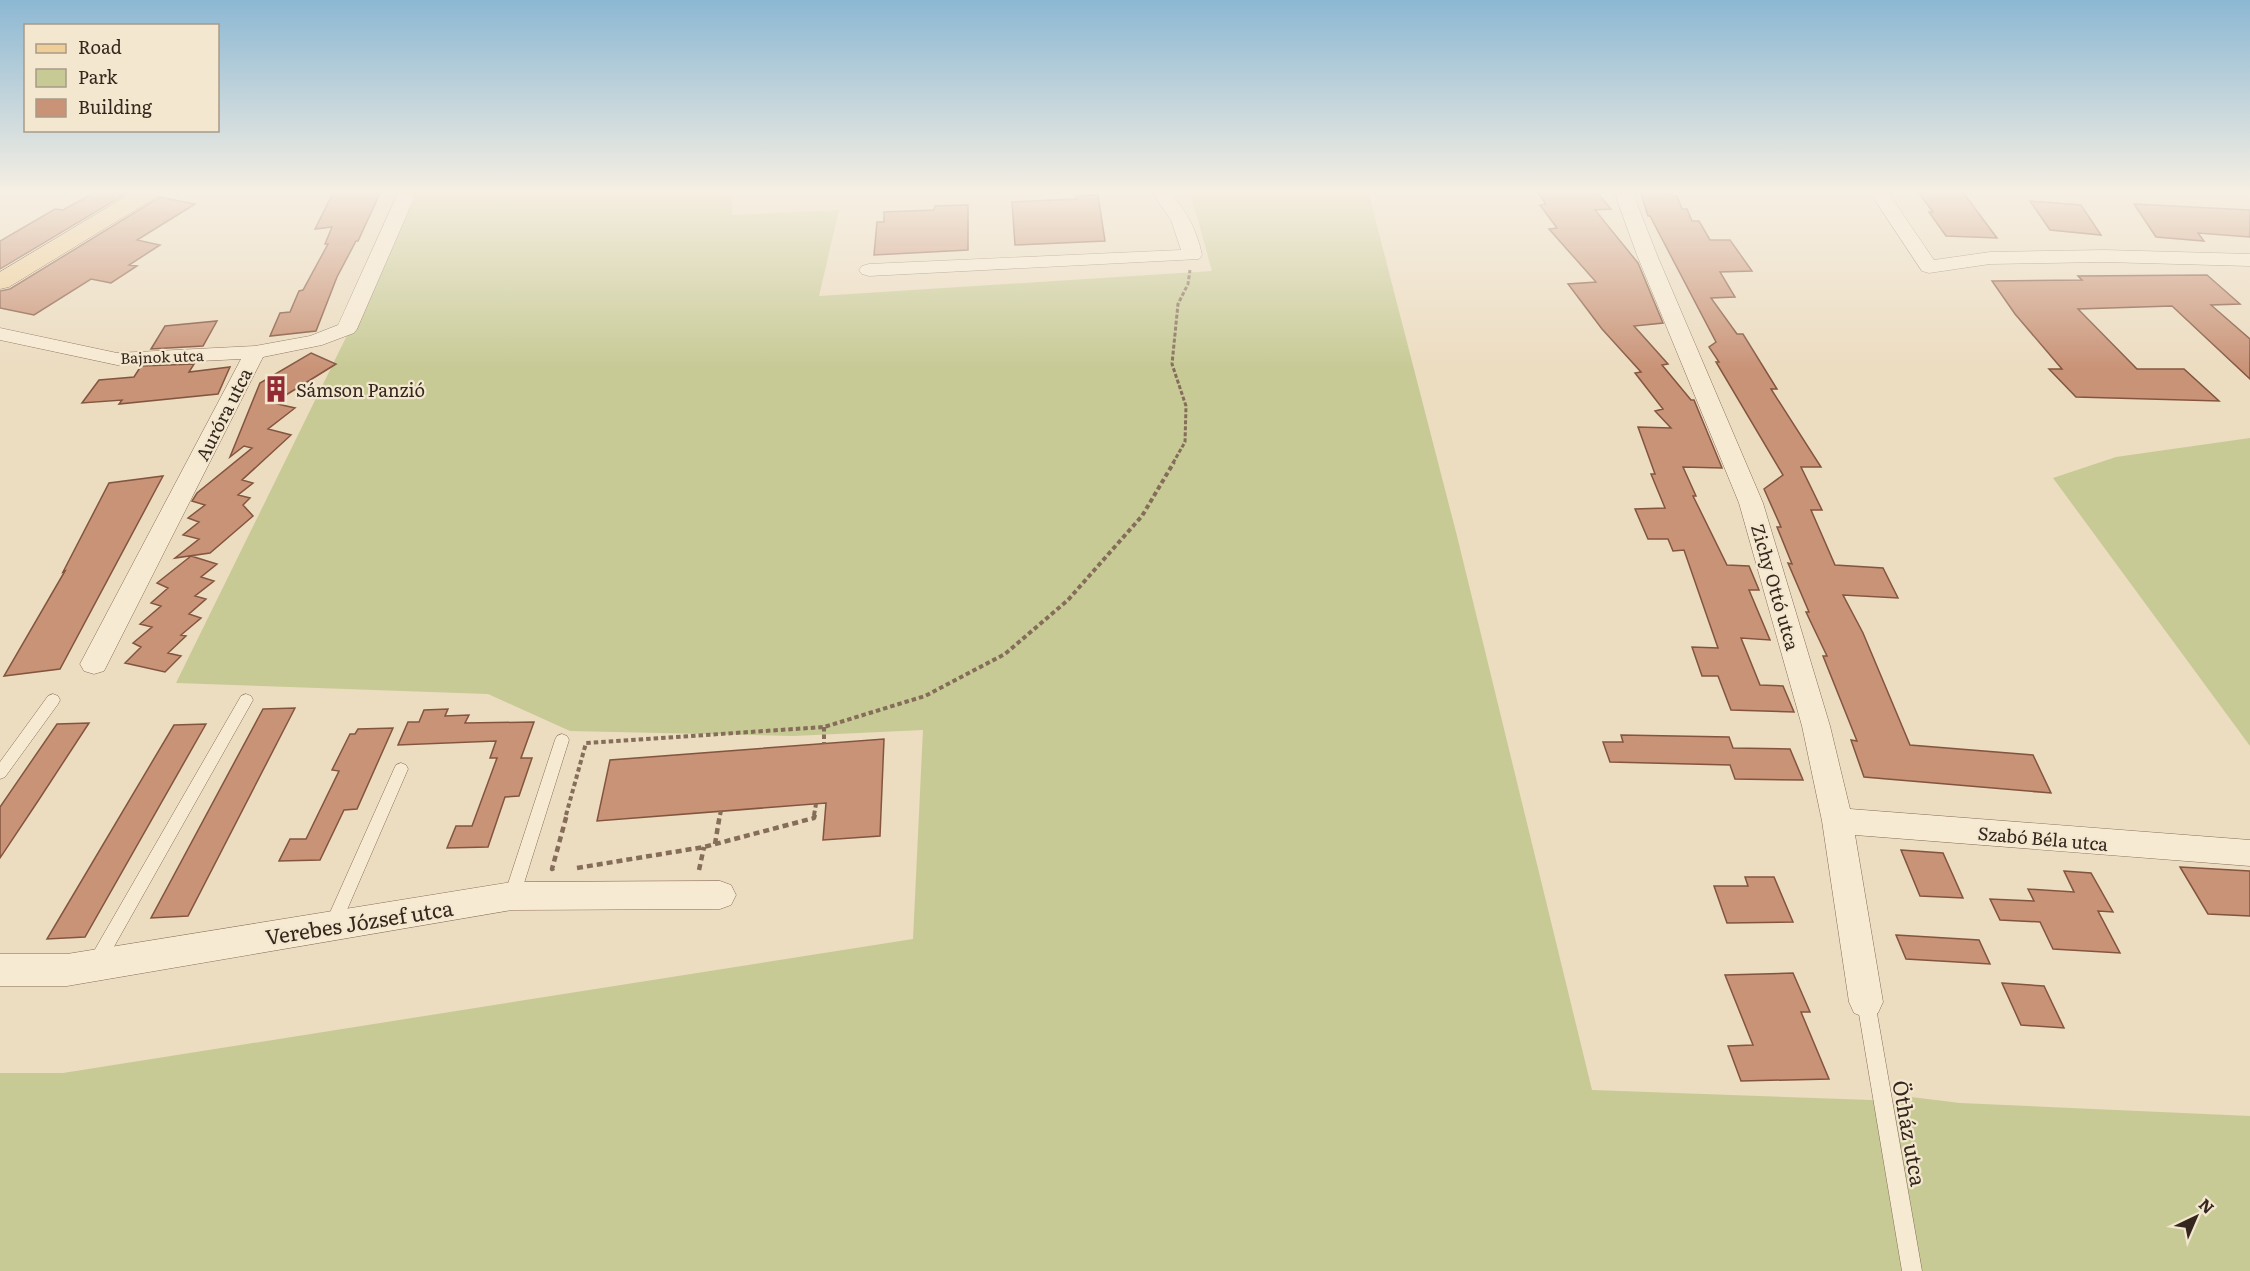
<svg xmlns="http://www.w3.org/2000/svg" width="2250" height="1271" viewBox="0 0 2250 1271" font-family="Literata,serif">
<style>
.green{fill:#c7ca95}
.building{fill:#c99377;stroke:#83553f;stroke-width:1.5}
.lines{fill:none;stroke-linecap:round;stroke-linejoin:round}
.service-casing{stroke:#856d59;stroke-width:1}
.minor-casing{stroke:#856d59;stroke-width:1}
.primary-casing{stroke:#523c2d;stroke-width:1}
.path-far2{stroke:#856d59;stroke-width:3;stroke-dasharray:4 2;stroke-linecap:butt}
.path-far1{stroke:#856d59;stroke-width:4;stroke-dasharray:4.5 3;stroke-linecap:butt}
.path{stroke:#856d59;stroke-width:4.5;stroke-dasharray:6 4;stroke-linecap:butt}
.service{fill:#f7ead3;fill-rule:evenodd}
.minor{fill:#f7ead3;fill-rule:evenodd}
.primary{fill:#efce98;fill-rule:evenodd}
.labels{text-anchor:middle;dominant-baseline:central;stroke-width:4.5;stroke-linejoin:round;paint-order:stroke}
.far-street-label{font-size:15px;fill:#35271d;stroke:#f4e7cf}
.poi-label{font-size:18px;fill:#35271d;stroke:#f4e7cf;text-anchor:start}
.street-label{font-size:18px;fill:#35271d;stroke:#f4e7cf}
.near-street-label{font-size:21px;fill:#35271d;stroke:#f4e7cf}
</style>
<rect width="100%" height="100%" fill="#ecdcc0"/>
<path class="green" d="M418,191H731L732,215L839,210L819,296L1212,271L1190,191H1368L1457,536L1592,1090L1899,1101L1911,1097L1960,1103L2250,1116V1271H0V1073H63L913,939L923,730L793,736L570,731L488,694L176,683Z
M2250,438V746L2053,478L2116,457Z"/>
<path class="building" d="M97,191L129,192L0,269V241L55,209L63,210Z
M334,191H381L358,241H356L337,277L316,331L270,336L280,313L290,312L299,291L303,290L328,244H325L332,227L315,229Z
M1536,191H1596L1611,209L1595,210L1638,263L1663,323L1634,326L1668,364L1662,365L1691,400H1694L1722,468L1683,467L1696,496H1693L1727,565L1749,566L1759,590H1749L1770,640L1741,638L1760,685L1783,686L1794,712L1731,710L1718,676H1702L1692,647L1718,648L1684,550L1673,551L1668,539H1648L1635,509L1665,508L1651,474H1655L1638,427L1671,428L1655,411L1663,409L1635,373L1641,372L1602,329L1568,284L1596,282L1549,229L1557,228L1540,205L1546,204Z
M1640,191H1667L1669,195L1677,196L1682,209H1687L1692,221H1699L1710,240H1730L1752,271L1720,272L1735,297L1711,298L1737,334H1743L1777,389H1771L1821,467H1801L1822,510H1811L1835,565L1883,568L1898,598L1843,595L1863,633L1910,745L2033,755L2051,793L1864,777L1851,740L1857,741L1823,656H1827L1806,612H1809L1788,563L1792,564L1777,527H1781L1764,489L1783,475L1716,362H1719L1709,347L1716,342L1650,216H1648Z
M1917,191H1962L1997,238L1946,236L1929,212H1933Z
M1098,195L1105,241L1015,245L1012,202L1076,199V196Z
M160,197L195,204L137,240L160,245L129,265L137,266L111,283L91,279L34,315L0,308V291L10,289Z
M2030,201L2081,205L2101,235L2050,230Z
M2134,204L2250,210V237L2198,233L2204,241L2156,237Z
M968,205V250L874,255L877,222H884V212L934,210L935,206Z
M2207,275L2240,304L2211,305L2250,339V379L2172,306L2078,309L2137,369H2184L2219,401L2076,397L2049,369H2062L2015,314L1992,281L2082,280L2078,276Z
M217,321L203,346L151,349L165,326Z
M311,353L336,364L273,403L295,408L268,429L291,435L242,480L253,483L238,495L250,498L243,505L253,516L210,553L175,558L199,539L183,535L199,522L188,518L205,505L192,501L197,493L252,448L244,446L230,457L260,383Z
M194,364L189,372L230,367L218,394L119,404L122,400L82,403L99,380L134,377L141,366Z
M163,476L60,669L4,676L65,571L63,572L109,483Z
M191,556L217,564L201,577L214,581L195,596L206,599L189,614L201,618L181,635L186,636L168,653L181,656L165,672L125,663L141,647L133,643L152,627L140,624L161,606L151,603L168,588L157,583Z
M295,708L188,916L151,918L263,709Z
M448,709L445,716L469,715L465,723L534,722L521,758H532L519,796L505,797L488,847L447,848L456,826H472L497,758H490L496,741L398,745L408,722H419L424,710Z
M89,723L38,801L0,858V807L57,724Z
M206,724L85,937L47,939L174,725Z
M393,728L357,809L344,810L320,860L279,861L290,839H306L339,771L332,770L350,734H355L358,729Z
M1621,735L1729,737L1733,748L1790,749L1803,780L1735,779L1730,765L1610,762L1603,742H1623Z
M884,739L880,836L823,840L826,803L597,821L610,760Z
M1901,850L1943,853L1963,898L1920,896Z
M2180,867L2250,871V916L2208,914Z
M2064,871L2091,873L2113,912L2098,911L2120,953L2053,949L2040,922L2000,920L1990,899L2034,901L2028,889L2074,892Z
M1745,877H1774L1793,922L1727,923L1714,886H1748Z
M1896,935L1979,940L1990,964L1906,959Z
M1793,973L1810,1012H1801L1829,1079L1741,1081L1728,1046L1753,1045L1725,975Z
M2002,983L2044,986L2064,1028L2021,1025Z"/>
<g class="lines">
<defs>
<path id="service" d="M53,694L58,696L60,700L58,704L5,777L0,779V762L48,696Z
M246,694L251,696L253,700L102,968L96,971L90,968L88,963L90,958L241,696Z
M562,734L567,736L569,740L520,896L518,901L512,903L506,901L504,896L555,740L557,736Z
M401,763L406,765L408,769L340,926L338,931L332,933L326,931L324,926L394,769L396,765Z
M1866,994L1872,996L1875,1002L1922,1271H1902L1857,1002L1860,996Z"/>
<path id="minor" d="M399,191H417L357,329L354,333L322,345L263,357L104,671L94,674L84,671L80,664L241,359L117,365L0,340V328L117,353L255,346L310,336L338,325Z
M1151,191H1169C1186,210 1197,230 1202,255L1199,259L869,276L862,274L859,270L862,266L869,264L1181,250L1171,220Z
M1614,191H1632L1657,255L1763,503L1830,726L1850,809L2250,840V866L1855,835L1883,1002L1878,1013L1866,1018L1854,1013L1849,1002L1822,821L1802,726L1739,503L1637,255Z
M1869,191H1887L1934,260L1990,252L2104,250L2250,254V266L2104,262L1990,264L1929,273L1922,271Z
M720,881L731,885L736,895L731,905L720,909L512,910L67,986H0V954H67L512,882Z"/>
<path id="primary" d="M135,191H161L158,196L9,287L0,289V272Z"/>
</defs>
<use href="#service" class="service-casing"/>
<use href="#minor" class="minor-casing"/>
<use href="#primary" class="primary-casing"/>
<path class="path-far2" d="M1173,463L1185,442L1186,406L1172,364L1178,304L1188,284L1190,270"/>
<path class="path-far1" d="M824,727V744
M566,815L586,743L824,727L925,696L1005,654L1068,600L1142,516L1174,462
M720,815L721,811
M814,815L816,804"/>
<path class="path" d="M715,844L720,814
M554,868L552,869L567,814
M577,868L704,847L814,818L815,814
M699,870L704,847"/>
<use href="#service" class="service"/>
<use href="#minor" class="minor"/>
<use href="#primary" class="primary"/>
</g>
<linearGradient id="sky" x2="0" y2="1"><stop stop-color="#8cb8d3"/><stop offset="0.52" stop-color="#f6efe3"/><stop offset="1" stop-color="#f6efe3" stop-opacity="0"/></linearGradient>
<rect width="2250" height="369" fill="url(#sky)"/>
<defs>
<symbol id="building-bare" viewBox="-9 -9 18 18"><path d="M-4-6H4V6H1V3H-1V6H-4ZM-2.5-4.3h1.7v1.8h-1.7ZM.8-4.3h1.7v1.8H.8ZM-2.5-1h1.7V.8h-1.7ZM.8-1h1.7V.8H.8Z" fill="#922b33" stroke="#f4e7cf" stroke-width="2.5" paint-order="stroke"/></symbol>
</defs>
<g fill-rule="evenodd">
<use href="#building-bare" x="257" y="370" width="38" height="38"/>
</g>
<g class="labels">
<g class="far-street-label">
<text transform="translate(162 356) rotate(-2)">Bajnok utca</text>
</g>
<g class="poi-label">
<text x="296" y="389">Sámson Panzió</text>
</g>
<g class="street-label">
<text transform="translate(223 414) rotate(-63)">Auróra utca</text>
<text transform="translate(1776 587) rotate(74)">Zichy Ottó utca</text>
<text transform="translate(2043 838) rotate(5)">Szabó Béla utca</text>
</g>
<g class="near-street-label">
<text transform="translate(359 921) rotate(-9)">Verebes József utca</text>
<text transform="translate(1911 1133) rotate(80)">Ötház utca</text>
</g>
</g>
<rect x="24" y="24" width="195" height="108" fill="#f4e7cf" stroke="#a89a88" stroke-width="1.5"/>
<rect x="36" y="44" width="30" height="9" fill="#efce98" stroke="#a89a88" stroke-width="1.5"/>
<text x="78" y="54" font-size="18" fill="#35271d">Road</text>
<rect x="36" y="69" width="30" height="18" fill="#c7ca95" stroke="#a89a88" stroke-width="1.5"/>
<text x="78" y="84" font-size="18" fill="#35271d">Park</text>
<rect x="36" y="99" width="30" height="18" fill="#c99377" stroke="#a89a88" stroke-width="1.5"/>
<text x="78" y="114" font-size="18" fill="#35271d">Building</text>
<g transform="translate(2196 1217) rotate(44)" stroke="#f4e7cf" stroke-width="4.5" paint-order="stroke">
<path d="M0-4.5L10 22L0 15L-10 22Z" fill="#35271d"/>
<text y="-9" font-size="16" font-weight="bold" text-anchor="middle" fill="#35271d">N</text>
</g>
</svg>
